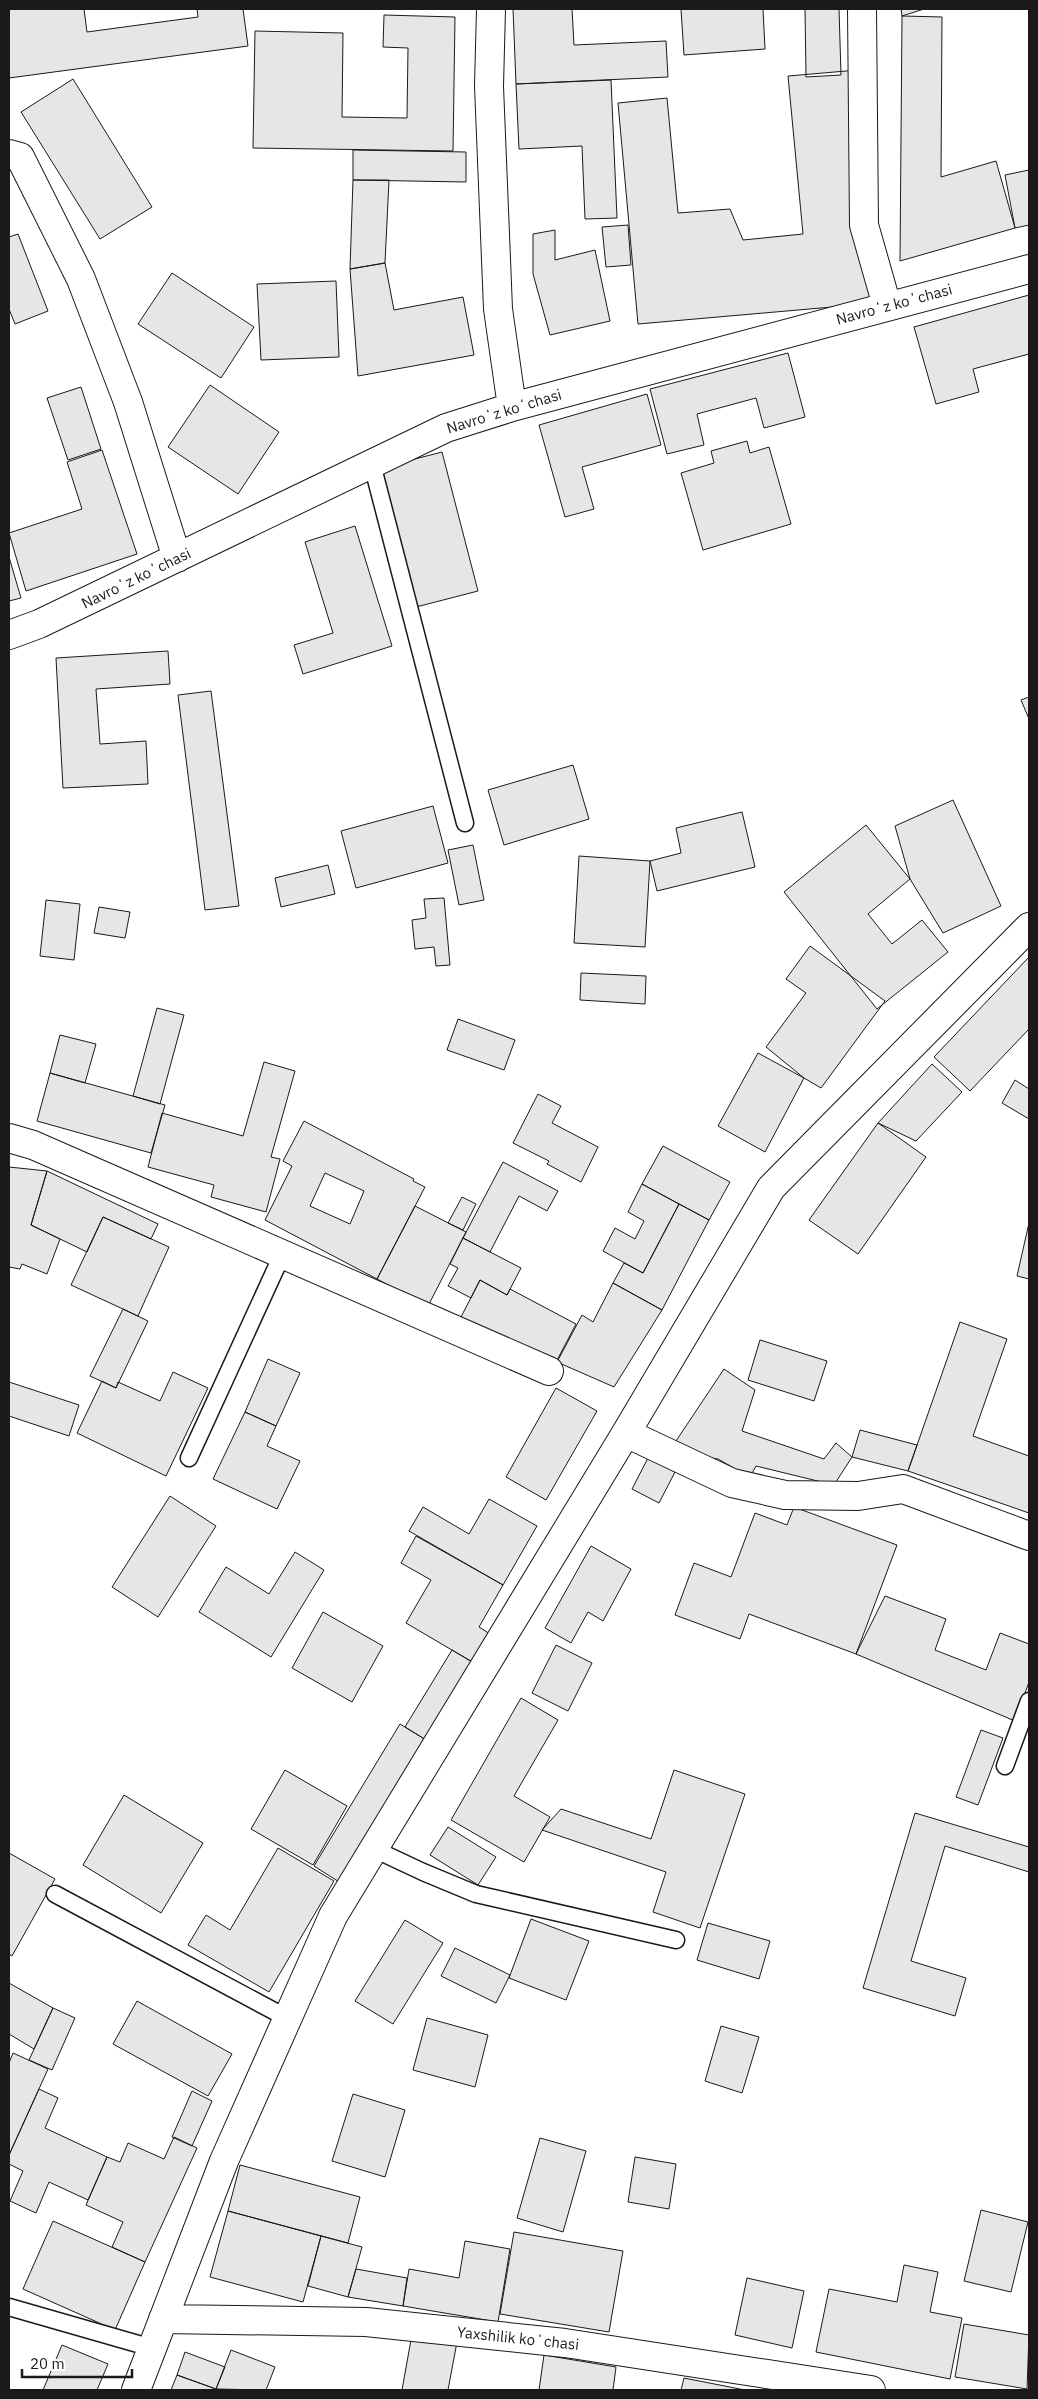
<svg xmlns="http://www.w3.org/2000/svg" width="1038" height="2399" viewBox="0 0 1038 2399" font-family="'IBM Plex Sans',sans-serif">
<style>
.building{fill:#e6e6e6;stroke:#1a1a1a;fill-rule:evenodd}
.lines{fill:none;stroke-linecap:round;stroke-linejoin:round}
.service-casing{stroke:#1a1a1a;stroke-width:19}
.minor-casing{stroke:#1a1a1a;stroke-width:30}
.service{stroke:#fff;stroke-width:16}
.minor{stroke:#fff;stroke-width:28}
.labels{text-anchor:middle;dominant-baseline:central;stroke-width:4;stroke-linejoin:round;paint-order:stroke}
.street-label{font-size:15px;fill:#1a1a1a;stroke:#fff}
</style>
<rect width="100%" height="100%" fill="#fff"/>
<path class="building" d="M9,9H84L87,32L198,17L197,9H243L248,46L9,78Z
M513,9H572L574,45L666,41L668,77L516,84Z
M681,9H763L765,49L684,55Z
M805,9H839L841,75L806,77Z
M901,9H924L902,16Z
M384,15L455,17L453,151L253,148L255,31L343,33L342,117L407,118L408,48L383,47Z
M902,16L942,17L941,177L996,161L1015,228L900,261Z
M858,70L878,303L638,324L618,103L667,98L678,213L730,209L743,240L803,234L788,76Z
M73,79L152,207L100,239L21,112Z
M611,80L617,218L585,219L582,146L519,149L516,84Z
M353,150L466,152V182L353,180Z
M1029,170V225L1015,228L1005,175Z
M353,180H389L385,263L350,269Z
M628,225L631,265L606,267L602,227Z
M555,230V260L595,250L610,321L550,335L533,274V234Z
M18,234L48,311L15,324L9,309V237Z
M385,263L394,310L463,297L474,355L358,376L350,269Z
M172,273L254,327L221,378L138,324Z
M336,281L339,357L261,360L257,284Z
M1029,295V354L973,369L979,392L936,404L914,327Z
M788,353L805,417L764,428L756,398L697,414L704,445L667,454L650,389Z
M210,385L279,432L238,494L168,447Z
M81,387L101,449L68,460L47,398Z
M647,394L661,445L582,467L594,509L565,517L539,425Z
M747,441L750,453L769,447L791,524L703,550L681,473L714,463L711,451Z
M102,450L137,554L26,591L9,533L82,509L67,462Z
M442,452L478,591L416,607L380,468Z
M355,526L392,646L303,674L294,645L333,633L305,542Z
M9,557L21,598L9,601Z
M168,651L170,684L96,689L100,744L146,741L148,784L63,788L56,658Z
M211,691L239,906L205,910L178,695Z
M1029,697V719L1021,700Z
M573,765L589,819L504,845L488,790Z
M953,800L1001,906L943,933L910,879L895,826Z
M433,806L448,863L356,888L341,831Z
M742,812L755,867L657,891L650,861L681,853L676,828Z
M866,825L910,879L868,914L892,944L922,920L948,952L877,1009L784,892Z
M473,845L484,900L459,905L448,850Z
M579,856L650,861L645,947L574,943Z
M328,865L335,894L281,907L275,878Z
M444,898L450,965L436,966L434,947L415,949L412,920L426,918L424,899Z
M46,900L80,904L74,960L40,956Z
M99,907L130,912L125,938L94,933Z
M810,946L885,1001L821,1088L804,1078L766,1047L806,993L786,979Z
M1029,957V1029L970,1091L934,1057Z
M581,973L646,976L645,1004L580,1000Z
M157,1008L184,1015L160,1104L133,1096Z
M458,1019L515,1040L504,1070L447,1050Z
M60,1035L96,1044L85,1083L50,1073Z
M758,1053L804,1078L765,1152L718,1126Z
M264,1062L295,1071L271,1157L280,1159L266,1212L211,1197L214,1185L148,1167L162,1113L243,1136Z
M932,1064L962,1092L916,1141L878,1123Z
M50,1073L165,1105L151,1153L37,1121Z
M1015,1080L1029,1089V1119L1002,1103Z
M538,1094L561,1106L552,1123L598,1147L581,1182L547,1164L549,1161L513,1143Z
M304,1121L414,1179L413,1181L425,1187L377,1279L265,1220L292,1166L283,1161ZM325,1173L364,1191L350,1224L310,1206Z
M878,1123L926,1157L858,1254L809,1220Z
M663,1146L730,1182L709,1220L642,1184Z
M503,1162L558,1191L547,1211L519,1196L490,1252L463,1238Z
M9,1167L47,1171L31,1225L60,1239L47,1274L22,1264L20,1269L9,1267Z
M47,1171L158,1224L151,1239L103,1217L87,1252L31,1225Z
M642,1184L679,1204L643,1273L603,1251L615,1228L635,1239L644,1221L628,1212Z
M462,1197L476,1204L463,1230L448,1223Z
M679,1204L709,1220L662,1310L613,1283L624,1263L643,1273Z
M415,1206L466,1232L428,1306L377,1279Z
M103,1217L169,1247L138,1316L71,1285Z
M1029,1223V1279L1017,1276Z
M463,1238L521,1268L507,1295L480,1280L471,1298L448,1286L458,1268L450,1264Z
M480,1280L507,1295L510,1289L576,1324L554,1366L461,1317Z
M613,1283L662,1310L614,1387L557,1362L582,1315L593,1322Z
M123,1309L148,1321L116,1388L90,1376Z
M960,1322L1007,1339L973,1436L1029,1456V1513L908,1471Z
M760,1340L827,1361L814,1401L748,1380Z
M268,1359L300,1373L276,1426L245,1412Z
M724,1369L755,1390L742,1431L824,1459L836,1443L852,1457L834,1485L756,1466L750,1477L718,1459L698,1456L676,1441Z
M173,1372L208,1388L166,1476L77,1433L102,1381L116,1388L118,1382L160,1401Z
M9,1382L79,1405L69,1436L9,1416Z
M556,1388L597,1411L546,1500L506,1477Z
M245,1412L276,1426L267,1446L300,1461L277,1509L213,1479Z
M860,1430L917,1445L908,1471L852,1457Z
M648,1458L675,1472L659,1503L632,1489Z
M170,1496L216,1526L158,1617L112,1587Z
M489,1499L537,1526L503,1585L409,1531L423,1507L469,1534Z
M794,1507L897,1545L856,1654L749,1614L740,1639L675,1615L694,1563L731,1577L755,1513L787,1525Z
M416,1536L503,1585L479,1627L490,1634L474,1663L406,1623L431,1580L401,1563Z
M591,1546L631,1569L603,1621L588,1612L571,1643L545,1628Z
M295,1552L324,1570L271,1657L199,1612L226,1567L269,1594Z
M885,1596L946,1619L935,1650L986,1670L1000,1633L1029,1644V1682L1015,1721L856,1654Z
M323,1612L383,1646L352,1702L292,1668Z
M556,1645L592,1663L568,1711L532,1693Z
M452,1650L474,1663L431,1743L405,1727Z
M521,1698L558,1720L514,1796L550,1817L524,1862L451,1820Z
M400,1724L431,1743L344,1885L314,1866Z
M981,1730L1003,1738L978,1805L956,1797Z
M285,1770L347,1806L313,1865L251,1829Z
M674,1770L745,1794L700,1928L653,1912L666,1872L542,1830L561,1809L651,1839Z
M124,1795L203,1843L161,1913L83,1865Z
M915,1813L1029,1847V1872L945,1846L911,1961L966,1978L955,2016L863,1988Z
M448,1827L496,1857L478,1885L430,1855Z
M278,1848L334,1881L269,1992L188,1945L206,1915L230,1930Z
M9,1853L55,1879L12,1956L9,1954Z
M531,1919L589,1941L566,2000L509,1978Z
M405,1920L443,1943L393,2024L355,2001Z
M708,1923L770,1941L759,1979L697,1960Z
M455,1948L510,1975L496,2003L441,1976Z
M9,1983L53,2008L34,2049L9,2034Z
M137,2001L232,2054L208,2096L113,2044Z
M53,2008L75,2018L52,2070L29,2060Z
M427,2018L488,2035L475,2087L413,2070Z
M721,2026L759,2037L742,2093L705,2081Z
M13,2053L48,2069L9,2155V2063Z
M39,2089L58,2098L45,2128L107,2157L88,2200L49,2182L36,2213L10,2201L23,2171L9,2164V2155Z
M192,2091L212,2101L192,2146L172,2137Z
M353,2094L405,2110L385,2177L332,2161Z
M174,2137L197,2148L145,2262L112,2247L123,2222L86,2205L107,2157L120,2162L128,2143L164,2159Z
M540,2138L586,2151L563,2232L517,2218Z
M635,2157L676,2164L669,2209L628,2202Z
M240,2165L360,2197L348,2243L228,2211Z
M981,2210L1028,2222L1011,2292L964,2281Z
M228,2211L321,2236L303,2302L210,2277Z
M53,2221L145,2262L115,2330L23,2289Z
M514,2232L623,2251L609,2332L500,2314Z
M321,2236L362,2247L348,2297L308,2286Z
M465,2241L510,2249L498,2322L403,2306L409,2269L459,2278Z
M904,2265L938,2272L930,2312L962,2318L950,2379L816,2352L829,2289L897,2302Z
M356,2269L407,2278L403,2306L348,2297Z
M747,2278L804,2291L792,2348L735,2335Z
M964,2324L1029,2335L1027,2389L955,2377Z
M412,2334L457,2342L448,2390H402Z
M62,2345L108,2364L97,2390H43Z
M231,2350L275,2367L266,2390L216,2389Z
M185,2352L225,2367L216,2389L177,2375Z
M544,2355L616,2367L613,2390H539Z
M177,2375L216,2389L219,2390H171Z
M684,2378L745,2390H681Z"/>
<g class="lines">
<defs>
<path id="service" d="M372,464L465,823
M189,1458L282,1255
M1005,1766L1029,1701
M374,1849L423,1872L476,1894L676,1940
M55,1894L287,2018
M9,2307L152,2348"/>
<path id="minor" d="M491,9L489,86L498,309L512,407
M862,9L864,225L887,306
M9,154L20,157L81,279L128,402L177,558
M9,635L39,624L446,428L512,407L1029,269
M9,1138L33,1145L549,1371
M626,1433L732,1483L785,1495L858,1496L903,1489L1029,1536
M163,2319L366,2322L565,2343L871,2390
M136,2390L224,2161L333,1916L626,1433L771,1188L1029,927"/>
</defs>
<use href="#service" class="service-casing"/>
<use href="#minor" class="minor-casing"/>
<use href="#service" class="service"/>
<use href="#minor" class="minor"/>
</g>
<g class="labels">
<g class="street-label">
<text transform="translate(894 304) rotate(-15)">Navroʻz koʻchasi</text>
<text transform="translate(504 411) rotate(-17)">Navroʻz koʻchasi</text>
<text transform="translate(136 578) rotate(-26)">Navroʻz koʻchasi</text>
<text transform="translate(518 2338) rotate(6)">Yaxshilik koʻchasi</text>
</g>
</g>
<rect width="1038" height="2399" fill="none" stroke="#1a1a1a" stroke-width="20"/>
<path d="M22 2369v8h110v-8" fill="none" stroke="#1a1a1a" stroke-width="2.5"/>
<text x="30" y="2369" font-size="15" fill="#1a1a1a" stroke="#ffffff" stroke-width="4" paint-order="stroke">20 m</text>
</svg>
